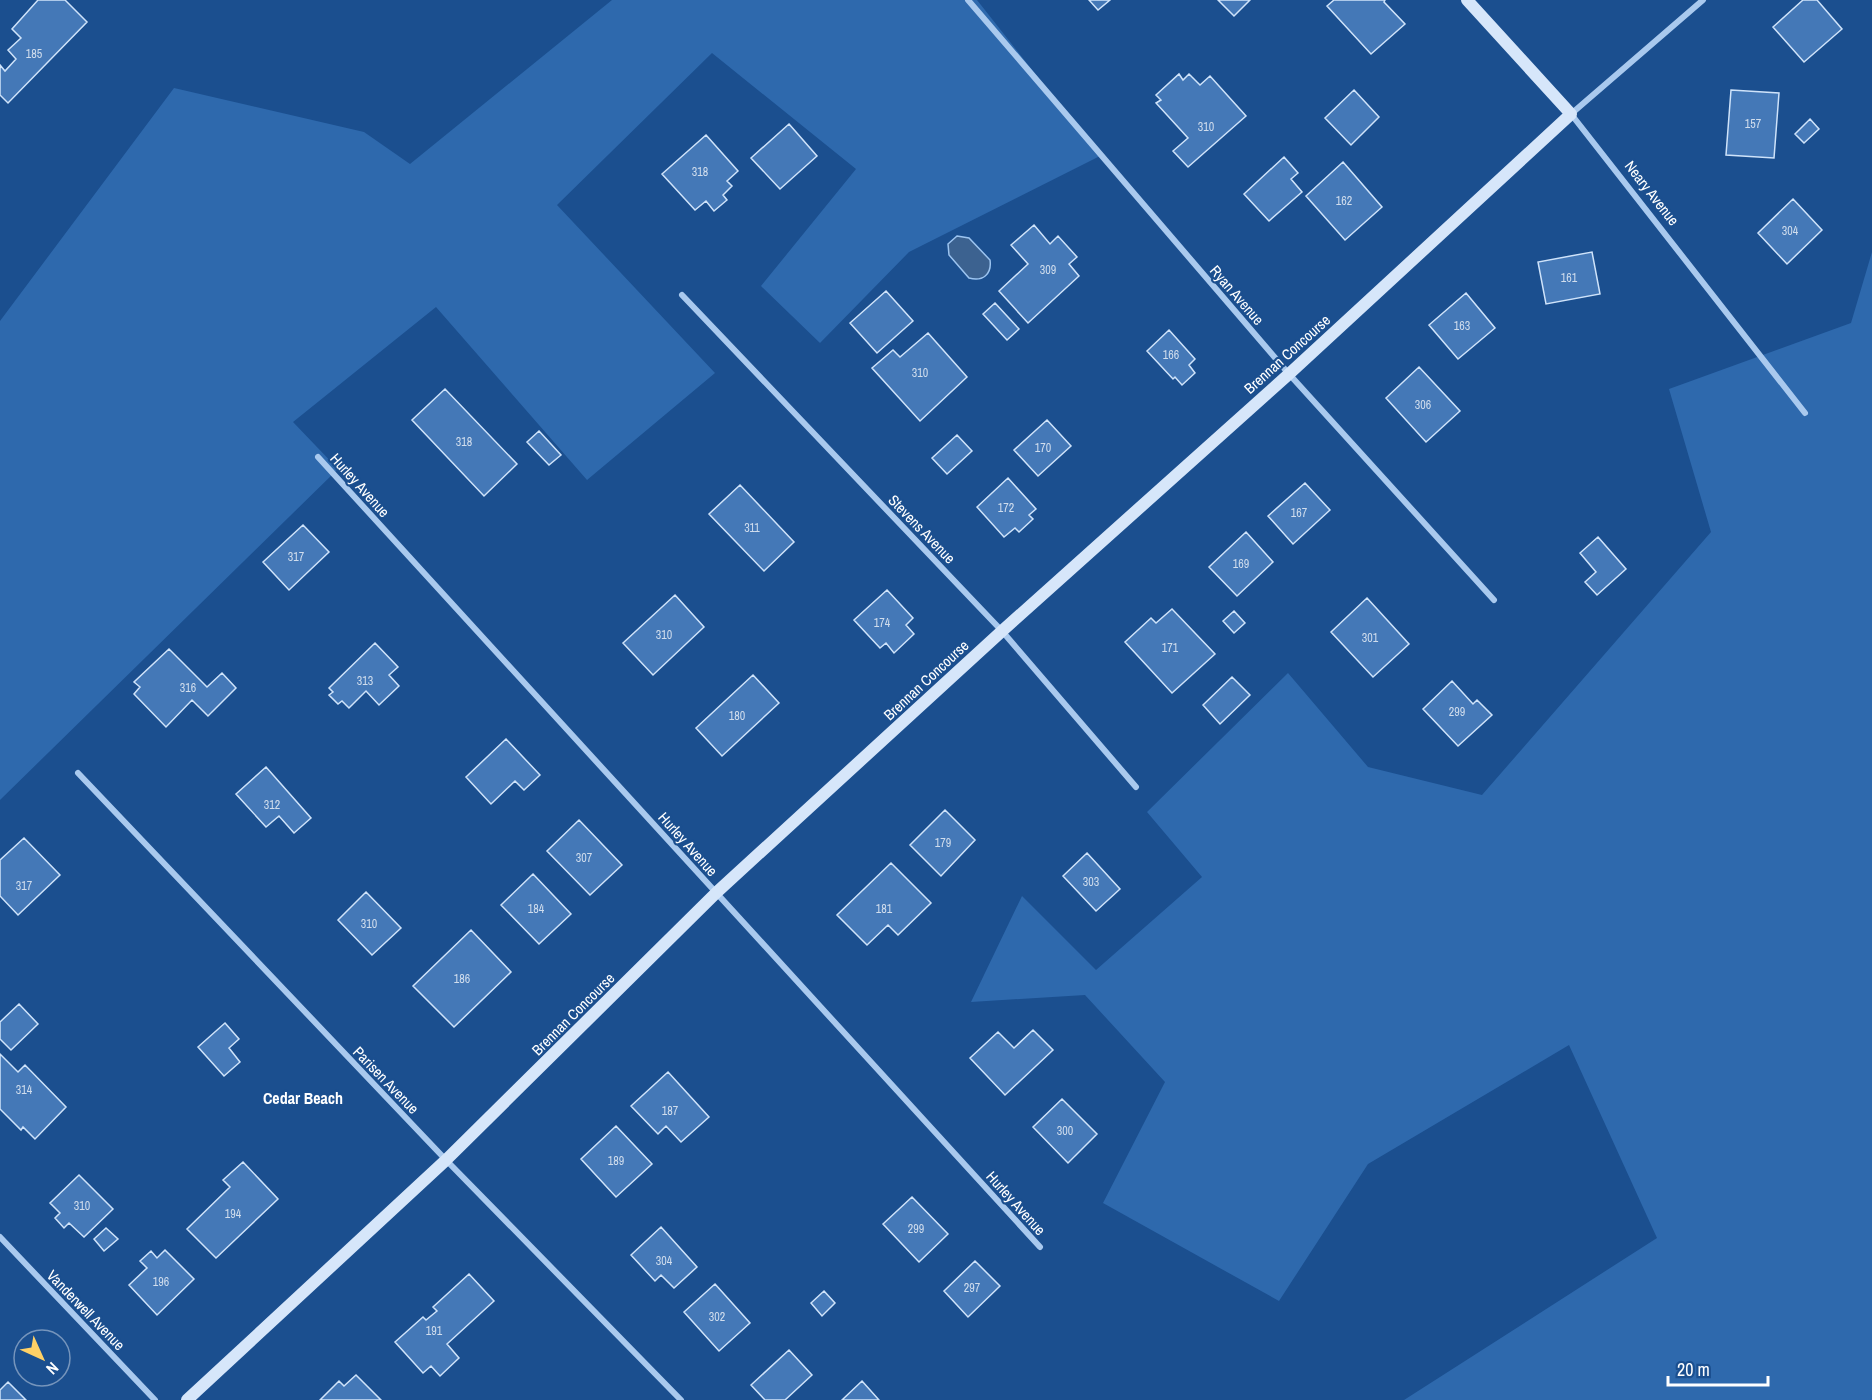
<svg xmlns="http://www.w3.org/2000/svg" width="1872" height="1400" viewBox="0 0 1872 1400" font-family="'Archivo Narrow',sans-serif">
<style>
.green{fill:#2e69ad}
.water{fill:#3c6290;stroke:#9cc4f0;stroke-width:1.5}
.building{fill:#4478b7;stroke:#cfe3fa;stroke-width:1.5}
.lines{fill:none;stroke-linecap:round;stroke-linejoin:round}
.minor{stroke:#a9c9ee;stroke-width:6}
.secondary{stroke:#d6e6fa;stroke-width:12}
.labels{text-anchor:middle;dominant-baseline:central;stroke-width:4.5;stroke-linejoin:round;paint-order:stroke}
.number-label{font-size:12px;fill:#d0dded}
.street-label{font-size:15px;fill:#fff;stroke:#1b4f8f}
.neighbourhood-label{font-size:16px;font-weight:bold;fill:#fff;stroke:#1b4f8f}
</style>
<rect width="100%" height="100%" fill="#1b4f8f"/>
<path class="green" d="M612,0H977L1100,156L909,252L820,343L761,286L856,169L712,53L557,205L715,373L587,480L436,307L293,422L338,469L0,800V321L174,88L364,132L410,164Z
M1872,252V1400H1404L1657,1238L1569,1045L1368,1164L1279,1301L1103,1203L1165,1082L1085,995L971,1002L1022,896L1096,970L1202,877L1147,812L1288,673L1368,767L1482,795L1711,532L1669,389L1851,323Z"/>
<path class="water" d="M957,236L969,238L990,260C992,274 983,282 969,278L949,255L948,244Z"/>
<path class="building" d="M38,0H65L87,22L8,103L0,95V65L5,71L16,59L8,50L21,38L12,29Z
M1089,0H1110L1098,10Z
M1218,0H1250L1234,16Z
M1334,0H1385L1384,2L1405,24L1371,54L1327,6Z
M1803,0H1817L1842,29L1804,62L1773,27Z
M1179,74L1183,80L1189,74L1200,85L1210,76L1246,116L1188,167L1173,151L1188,138L1156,103L1161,100L1156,95Z
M1354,90L1379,117L1351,145L1325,118Z
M1731,90L1779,93L1774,158L1726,155Z
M1810,119L1819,129L1804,143L1795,134Z
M789,124L817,156L780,189L751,158Z
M706,135L738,171L727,181L732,186L723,195L727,200L714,211L706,201L695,210L662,174Z
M1284,157L1298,173L1291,179L1302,192L1269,221L1244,194Z
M1343,162L1382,207L1345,240L1306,196Z
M1793,199L1822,230L1787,264L1758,233Z
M1034,225L1050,244L1058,236L1077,257L1069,264L1079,276L1028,323L999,291L1028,264L1011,245Z
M1592,252L1600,294L1546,304L1538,262Z
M886,291L913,321L877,353L850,323Z
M1466,293L1495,328L1458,359L1429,325Z
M995,303L1019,329L1007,340L983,314Z
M1169,330L1195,359L1189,365L1195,373L1182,385L1175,377L1173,379L1147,351Z
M928,333L967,377L920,421L872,368L893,350L900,357Z
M1419,367L1460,411L1426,442L1386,398Z
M445,389L517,464L484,496L412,420Z
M1047,420L1071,446L1038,476L1014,450Z
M539,431L561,455L549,465L527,442Z
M957,435L972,451L947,474L932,458Z
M1008,478L1036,509L1029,515L1033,519L1019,532L1015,528L1004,537L977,507Z
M1305,483L1330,510L1293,544L1268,516Z
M740,485L794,542L764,571L709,514Z
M303,525L329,552L289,590L263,562Z
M1246,532L1273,562L1237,596L1209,567Z
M1598,537L1626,569L1597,595L1585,582L1596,572L1580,553Z
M887,590L913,618L906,625L914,634L894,653L886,643L880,648L854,620Z
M675,595L704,627L653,675L623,643Z
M1367,598L1409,644L1373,677L1331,632Z
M1172,609L1215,654L1172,693L1125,642L1151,618L1156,623Z
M1234,611L1245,623L1234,633L1223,621Z
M375,643L398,667L389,675L399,686L379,705L366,691L349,708L342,701L338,704L329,695L333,692L329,688Z
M169,649L207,687L222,673L236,688L208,716L192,700L166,727L134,694L140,687L134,682Z
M753,675L779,703L722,756L696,728Z
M1232,677L1250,695L1220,724L1203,705Z
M1452,681L1473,704L1477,700L1492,715L1458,746L1423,709Z
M506,739L540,775L524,790L515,781L491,804L466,777Z
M266,767L311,818L294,833L279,816L266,827L236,794Z
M945,810L975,840L941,876L910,845Z
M579,820L622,865L590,895L547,851Z
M24,838L60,875L18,915L0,896V860Z
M1087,853L1120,889L1096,911L1063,876Z
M891,863L931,903L898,935L888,925L867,945L837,915Z
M533,874L571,914L539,944L501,905Z
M366,892L401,928L372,955L338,920Z
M471,930L511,972L454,1027L413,986Z
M19,1004L38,1024L11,1050L0,1039V1022Z
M225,1023L239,1039L229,1048L240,1062L224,1076L198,1047Z
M1033,1030L1053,1050L1005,1095L970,1058L998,1032L1014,1048Z
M0,1054L18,1072L25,1065L66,1107L35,1139L23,1127L21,1130L0,1109Z
M668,1072L709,1117L681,1142L666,1126L658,1134L631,1106Z
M1062,1099L1097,1134L1068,1163L1033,1127Z
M616,1126L652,1164L616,1197L581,1159Z
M243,1162L278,1199L216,1258L187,1229L230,1187L223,1180Z
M79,1175L113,1209L84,1237L69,1223L64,1228L55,1218L60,1213L50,1203Z
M912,1197L948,1234L919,1262L883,1224Z
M661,1227L697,1267L674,1288L661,1275L655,1281L631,1255Z
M106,1228L118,1239L104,1251L94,1239Z
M165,1250L194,1279L157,1315L129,1285L147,1268L140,1261L151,1251L157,1258Z
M975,1261L1000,1286L968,1317L944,1291Z
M469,1274L494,1301L447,1344L459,1358L440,1376L431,1366L423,1373L395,1342L423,1317L426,1320L437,1311L433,1307Z
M715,1284L750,1323L719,1351L684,1312Z
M824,1291L835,1303L822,1316L811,1303Z
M789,1350L812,1375L785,1400H765L751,1385Z
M356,1375L381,1400H320L339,1381L344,1386Z
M862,1381L879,1400H842Z
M8,1382L26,1400H0V1390Z"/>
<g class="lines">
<path class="minor" d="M968,0L1289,374L1494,600
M1703,0L1571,114L1805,413
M682,295L1002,631L1136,787
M318,457L1040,1247
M78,773L446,1160L681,1400
M0,1237L155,1400"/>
<path class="secondary" d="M187,1400L446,1160L717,892L1002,631L1289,374L1571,114L1467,0"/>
</g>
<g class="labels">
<g class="number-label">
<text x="34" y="54">185</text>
<text x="1753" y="124">157</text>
<text x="1206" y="127">310</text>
<text x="700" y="172">318</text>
<text x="1344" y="201">162</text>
<text x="1790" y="231">304</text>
<text x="1048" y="270">309</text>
<text x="1569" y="278">161</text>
<text x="1462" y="326">163</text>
<text x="1171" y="355">166</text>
<text x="920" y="373">310</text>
<text x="1423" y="405">306</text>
<text x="464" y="442">318</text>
<text x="1043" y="448">170</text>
<text x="1006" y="508">172</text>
<text x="1299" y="513">167</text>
<text x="752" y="528">311</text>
<text x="296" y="557">317</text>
<text x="1241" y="564">169</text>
<text x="882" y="623">174</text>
<text x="664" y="635">310</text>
<text x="1370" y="638">301</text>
<text x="1170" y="648">171</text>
<text x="365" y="681">313</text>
<text x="188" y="688">316</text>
<text x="1457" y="712">299</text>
<text x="737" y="716">180</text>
<text x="272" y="805">312</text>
<text x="943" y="843">179</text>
<text x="584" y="858">307</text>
<text x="1091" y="882">303</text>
<text x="24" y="886">317</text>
<text x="536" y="909">184</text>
<text x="884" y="909">181</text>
<text x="369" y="924">310</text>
<text x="462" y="979">186</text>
<text x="24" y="1090">314</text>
<text x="670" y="1111">187</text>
<text x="1065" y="1131">300</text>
<text x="616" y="1161">189</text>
<text x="82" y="1206">310</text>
<text x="233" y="1214">194</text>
<text x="916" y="1229">299</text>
<text x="664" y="1261">304</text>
<text x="161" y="1282">196</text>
<text x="972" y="1288">297</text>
<text x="717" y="1317">302</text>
<text x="434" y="1331">191</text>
</g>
<g class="street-label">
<text transform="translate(1652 193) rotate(52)">Neary Avenue</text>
<text transform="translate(1237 295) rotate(49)">Ryan Avenue</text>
<text transform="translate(1287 354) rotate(-42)">Brennan Concourse</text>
<text transform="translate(360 485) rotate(48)">Hurley Avenue</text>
<text transform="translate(922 529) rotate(46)">Stevens Avenue</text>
<text transform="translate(926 680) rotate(-43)">Brennan Concourse</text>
<text transform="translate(688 844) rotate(48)">Hurley Avenue</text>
<text transform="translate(573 1014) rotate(-45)">Brennan Concourse</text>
<text transform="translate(386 1080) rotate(46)">Parisen Avenue</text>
<text transform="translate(1016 1203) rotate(48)">Hurley Avenue</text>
<text transform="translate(86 1310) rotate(46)">Vanderwell Avenue</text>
</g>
<g class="neighbourhood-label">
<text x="303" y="1098">Cedar Beach</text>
</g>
</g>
<g transform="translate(42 1358) rotate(135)"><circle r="28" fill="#1b4f8f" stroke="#7695bc" stroke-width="1.5"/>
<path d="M0-4.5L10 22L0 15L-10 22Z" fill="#ffd166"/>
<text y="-9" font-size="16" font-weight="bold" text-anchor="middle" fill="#ffffff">N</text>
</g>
<path d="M1668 1376v9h100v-9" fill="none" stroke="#ffffff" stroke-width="3"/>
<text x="1677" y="1376" font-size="18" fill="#ffffff" stroke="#1b4f8f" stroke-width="4.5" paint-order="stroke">20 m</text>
</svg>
